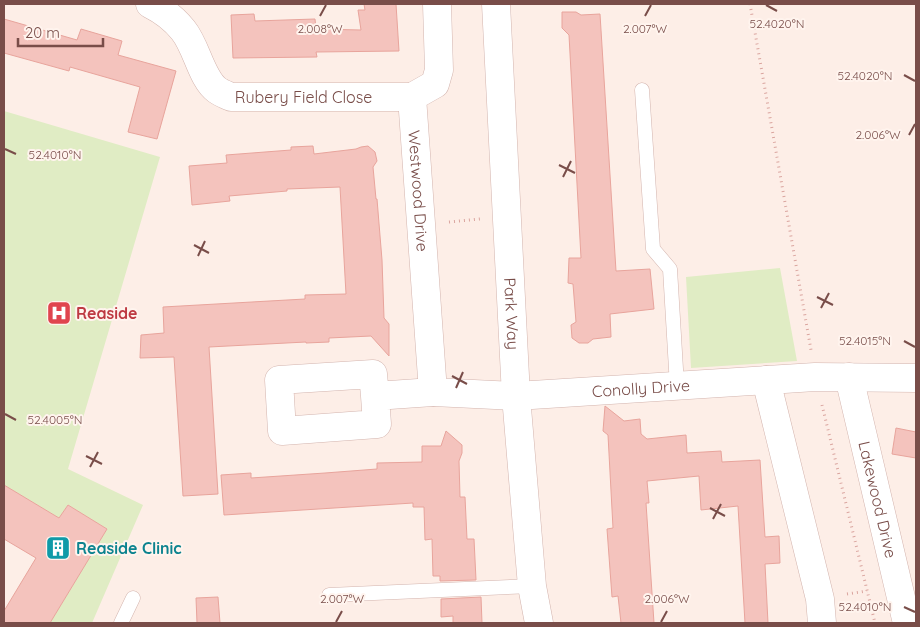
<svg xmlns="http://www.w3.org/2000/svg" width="920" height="627" viewBox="0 0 920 627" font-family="Quicksand,sans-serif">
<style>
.green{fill:#e0ecc4}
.building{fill:#f4c3bd;stroke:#e8a49c}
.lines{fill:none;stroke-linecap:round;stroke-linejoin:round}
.lane-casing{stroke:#d3b4ae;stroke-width:15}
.street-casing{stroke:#d3b4ae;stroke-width:29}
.path{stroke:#daa59f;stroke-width:3;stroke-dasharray:1 4;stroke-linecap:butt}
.lane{stroke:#fff;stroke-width:14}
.street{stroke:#fff;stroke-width:28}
.ticks{fill:none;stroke:#794d49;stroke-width:2}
.labels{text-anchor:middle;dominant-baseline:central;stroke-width:4;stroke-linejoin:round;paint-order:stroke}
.street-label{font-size:16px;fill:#794d49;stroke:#fff4ee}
.health-label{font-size:16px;font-weight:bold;fill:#be3a42;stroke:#fff4ee;text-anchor:start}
.culture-label{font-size:16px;font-weight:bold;fill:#0d838f;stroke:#fff4ee;text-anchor:start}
.ticks-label{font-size:12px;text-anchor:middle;fill:#794d49;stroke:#fff4ee;stroke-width:4;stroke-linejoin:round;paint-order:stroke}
</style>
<rect width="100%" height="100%" fill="#fdeee7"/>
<path class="green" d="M4,111L160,157L68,469L143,505L92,623H50L107,529L68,505L59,518L4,485Z
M780,268L797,361L691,368L686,277Z"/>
<path class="building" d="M364,4H396L399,51L316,52L317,57L233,58L231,15L254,14L255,21L315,19L316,29L361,30L358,10H365Z
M562,12H576L581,15L600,14L616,271L650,269L654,309L610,314L611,337L593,339L588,343H579L572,338L571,325L576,322L573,284L568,283L569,258H581L569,35L562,28Z
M4,19L77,40L81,29L122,41L118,55L176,71L157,139L128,132L140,87L70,67L69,71L4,53Z
M313,146L314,154L356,149L361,147L368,146L375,152L377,161L373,167L376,199H377L382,260L384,318L389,324V356L371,336L329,338V342L306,343V342L209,347L218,494L183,496L174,357L140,358L141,335L164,333L163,307L305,299V295L346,294L340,187L287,189V191L229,196L230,201L192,205L189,166L227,163L226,155L291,150V147Z
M605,406L624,421L640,419L641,434L647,439L686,435L687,453L721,451L722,462L760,460L765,537L779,536L780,563L765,564L768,623H745L738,506L701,510L699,476L647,481L649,503H646L654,623H621L618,596L612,597L607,529L613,528L608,435L603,431Z
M896,428L916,432V458L892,454Z
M446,431L462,445V453L459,461L460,497H465L467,539H474L476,580L440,581V576H433L432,539L425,540L424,507H413V503L224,515L221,475L251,473V478L325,473L377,469V463L422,462V446H441Z
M4,485L59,518L68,505L107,529L50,623H4V611L36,558L4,539Z
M218,597L220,623H197L196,598Z
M481,597L482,623H453V616L441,617V599Z"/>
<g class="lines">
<defs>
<path id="lane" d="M642,90L653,249L670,269L677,386
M329,595L532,586
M121,623L133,598"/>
<g id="street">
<path id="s1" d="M150,4C162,10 175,20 183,30C197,47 201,78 217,90C221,93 227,95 231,97H412"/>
<path id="s2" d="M437,4L439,70L435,84L412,97L433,392L516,396L815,377L916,378"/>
<path id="s3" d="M496,4L516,396L532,586L539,623"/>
<path id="s4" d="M849,377L907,623"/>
<path d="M766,380L820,599L822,623"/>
<path d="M375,396L373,374L279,380L282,431L377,424L375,396L433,392"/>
</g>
</defs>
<use href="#lane" class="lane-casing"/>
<use href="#street" class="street-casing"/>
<path class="path" d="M750,4L811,350
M449,222L480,219
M822,405L875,623
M847,594L867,591"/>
<use href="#lane" class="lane"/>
<use href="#street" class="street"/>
</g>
<path class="ticks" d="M766,5L777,11M320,16L326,5M645,16L651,5M904,75L915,81M909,135L915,124M5,149L16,154M559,165L575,173M563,177L571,161M194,245L209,253M198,256L205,241M817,297L833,305M821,308L829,293M904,341L915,347M452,376L467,384M456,388L463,372M5,414L16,420M86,456L102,464M90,467L98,452M710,508L725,516M713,519L721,504M904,607L915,612M336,622L342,611M661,622L667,611"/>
<defs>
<symbol id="hospital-square" viewBox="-11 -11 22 22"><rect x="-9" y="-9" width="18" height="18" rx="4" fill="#e0444e" stroke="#fff4ee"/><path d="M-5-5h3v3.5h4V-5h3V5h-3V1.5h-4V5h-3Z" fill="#fff"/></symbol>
<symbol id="building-square" viewBox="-11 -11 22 22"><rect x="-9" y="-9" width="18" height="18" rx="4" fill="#0f9aa8" stroke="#fff4ee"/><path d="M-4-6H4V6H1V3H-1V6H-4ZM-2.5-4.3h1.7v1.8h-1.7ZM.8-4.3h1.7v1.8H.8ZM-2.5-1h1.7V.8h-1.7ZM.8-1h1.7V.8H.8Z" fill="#fff"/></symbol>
</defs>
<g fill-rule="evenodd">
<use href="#hospital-square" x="45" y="299" width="28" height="28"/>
<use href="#building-square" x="44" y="534" width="28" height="28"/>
</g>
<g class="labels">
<g class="street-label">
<text stroke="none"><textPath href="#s1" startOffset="200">Rubery Field Close</textPath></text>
<text stroke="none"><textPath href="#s2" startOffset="201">Westwood Drive</textPath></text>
<text stroke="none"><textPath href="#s3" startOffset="310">Park Way</textPath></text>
<text stroke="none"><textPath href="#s2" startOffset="611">Conolly Drive</textPath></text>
<text stroke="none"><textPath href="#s4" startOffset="126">Lakewood Drive</textPath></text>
</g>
<g class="health-label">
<text x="76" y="313">Reaside</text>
</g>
<g class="culture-label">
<text x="76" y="548">Reaside Clinic</text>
</g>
</g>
<g class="ticks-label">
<text x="777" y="28">52.4020°N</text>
<text x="320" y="33">2.008°W</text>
<text x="645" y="33">2.007°W</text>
<text x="865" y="80">52.4020°N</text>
<text x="878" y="139">2.006°W</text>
<text x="55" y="159">52.4010°N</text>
<text x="865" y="345">52.4015°N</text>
<text x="55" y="424">52.4005°N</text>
<text x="342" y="603">2.007°W</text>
<text x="667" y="603">2.006°W</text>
<text x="865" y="611">52.4010°N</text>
</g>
<rect width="920" height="627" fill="none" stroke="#794d49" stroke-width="10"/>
<path d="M18 38v8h85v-8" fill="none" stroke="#794d49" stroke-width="2.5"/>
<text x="25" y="38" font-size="15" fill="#794d49" stroke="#fff4ee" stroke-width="4" paint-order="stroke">20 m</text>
</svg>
